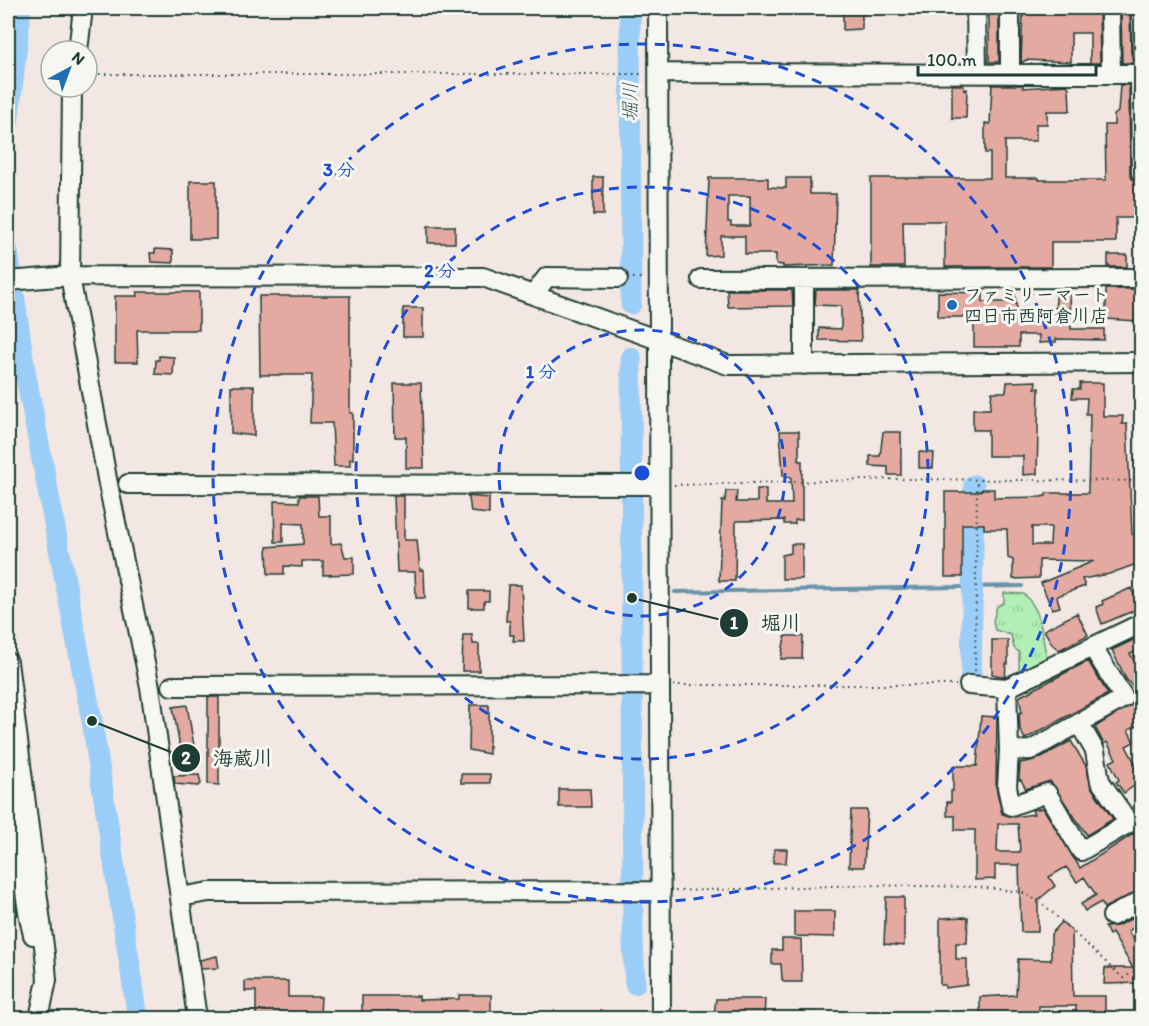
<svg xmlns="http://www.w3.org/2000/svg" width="1149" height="1026" viewBox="0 0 1149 1026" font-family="Itim,'Klee One',sans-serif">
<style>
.park{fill:url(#park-tufts);stroke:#689675;stroke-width:1.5}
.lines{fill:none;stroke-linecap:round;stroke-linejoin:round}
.stream{stroke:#6993a9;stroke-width:4}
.river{stroke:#9acdf7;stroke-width:21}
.building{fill:#e4aaa2;stroke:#1f3d34;stroke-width:1.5;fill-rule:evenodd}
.minor-casing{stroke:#1f3d34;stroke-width:22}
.path{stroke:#1f3d34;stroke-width:2;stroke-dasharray:1.5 4.5;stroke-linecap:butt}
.minor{stroke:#f6f6f2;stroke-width:18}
.ring{fill:none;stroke:#1d4ed8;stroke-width:3;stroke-dasharray:10 8}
.poi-dot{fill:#1f6fb2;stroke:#f6f6f2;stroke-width:2}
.labels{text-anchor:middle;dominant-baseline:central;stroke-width:6;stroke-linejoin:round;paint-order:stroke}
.poi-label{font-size:18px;font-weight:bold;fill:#1f3d34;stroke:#f6f6f2;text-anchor:start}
.water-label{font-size:20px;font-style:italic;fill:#385a5b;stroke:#f6f6f2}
.centre{fill:#1d4ed8;stroke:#f6f6f2;stroke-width:3}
.ring-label{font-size:18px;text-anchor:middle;font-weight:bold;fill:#1d4ed8;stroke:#f6f6f2;stroke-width:6;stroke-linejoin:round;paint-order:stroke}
.leader{fill:none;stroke:#1f3d34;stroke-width:2}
.callout-dot{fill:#1f3d34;stroke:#f6f6f2;stroke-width:2}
.mark-label{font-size:18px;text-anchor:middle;font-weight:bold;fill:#fff}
.callout-label{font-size:20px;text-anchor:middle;font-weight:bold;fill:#1f3d34;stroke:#f6f6f2;stroke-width:6;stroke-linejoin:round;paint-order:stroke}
</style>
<defs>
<pattern id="park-tufts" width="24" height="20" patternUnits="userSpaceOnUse" patternTransform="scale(1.5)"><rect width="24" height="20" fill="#b1efb6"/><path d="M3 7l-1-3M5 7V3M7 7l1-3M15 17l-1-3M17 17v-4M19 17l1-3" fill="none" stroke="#98ce9d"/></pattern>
</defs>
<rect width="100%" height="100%" fill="#f2e7e2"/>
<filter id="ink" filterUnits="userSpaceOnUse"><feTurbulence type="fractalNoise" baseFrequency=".0167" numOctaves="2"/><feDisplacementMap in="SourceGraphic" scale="12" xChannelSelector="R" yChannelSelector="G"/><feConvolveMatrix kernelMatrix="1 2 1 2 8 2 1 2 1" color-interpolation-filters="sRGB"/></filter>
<g filter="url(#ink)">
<path class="park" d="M1004,593L1024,594C1046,616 1039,636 1049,664L1019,676V652L1014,648L1011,635L995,630L993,621L997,606L1004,603Z"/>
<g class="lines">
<path class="stream" d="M675,592L1022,586"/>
<path class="river" d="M630,8L631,304
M8,124L21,8
M8,252L25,371L92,721L138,1018
M631,357L633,942L635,984
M971,679L974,485"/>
</g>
<path class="building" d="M843,8H862V29L843,30Z
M989,8H999V62H989Z
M1023,8H1099L1100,63H1090V33H1071V62L1026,60L1021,63Z
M1121,9L1130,10L1131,53L1135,63H1122Z
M952,85H963L964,90L967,89L966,118H952Z
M992,85H1023V88L1067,85L1069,88L1070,111H1047V124H1036V141H1005V178H1039V180H1106L1105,125H1114V115L1118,112L1120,85H1129L1130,173L1132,179L1138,183V218H1116V242H1051V267H945V221H903L904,267H871V178H990V153H985V123L990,124Z
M593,177H603V215H593Z
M709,178H768V187L786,188V178H810V194H836L834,265L783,267V265L776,264V254H745V236H721V255L706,256ZM728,196H750V226H731V222H728Z
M190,181H216V239H190Z
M428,226H455V243H428Z
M155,249L173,250V263L151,262L150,253H155Z
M1108,255H1127V267H1108Z
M1057,289H1070L1071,329H1104V340L1056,339V342L1039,343V335H1019V347H974V317H938V292L983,293V302H1006V294L1015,295L1017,311H1039L1055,310Z
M1106,289H1136L1137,321L1106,319Z
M727,290H792L793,306L728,307Z
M816,290H859L861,341L819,340V328L841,329V306L815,305Z
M137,292H199V330H137L138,362H115V296H138Z
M259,296H350V413H353V459H350V466H334L332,423H310L312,375H260Z
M403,308H423V337H403Z
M159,356L174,357L173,375L155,374L156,360H159Z
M1036,381L1035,388H1039L1037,474L1023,475V456H988V430H973V409H990L992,392H1006L1007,382Z
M394,383H421L424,468H406V437H395Z
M1080,383H1103V416H1123L1122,424H1127L1132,534L1140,536L1142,562L1109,574L1082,579L1085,586L1060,595L1057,597L1060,607L1052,609L1041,583L1094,561L1039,560V578L1013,579V560L1008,558L1007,529H984V524H962V577H945V492H978L983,489H994V498L1040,497L1046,496V493H1088L1090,414H1086L1087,398H1072L1073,389H1080ZM1032,527H1051L1050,545H1032Z
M231,386H254V436L231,433Z
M780,431H799V461H802V520H795V524H784V520L736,521L735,581H719L722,501H725L726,491H737L736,502H757V489H766V504H792L791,477L783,476Z
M883,432H901V475H888V467L870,466V456H880Z
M919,452L934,453L933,468H919Z
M299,496H318L319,516H331V544L341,543L345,557H354V574L323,575V561H302V567L284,566V574H268L267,547L303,544V524L283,523V542H275L274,501L299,502Z
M394,496H404V540H417L420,570H424L425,598H416L415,572H397Z
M466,496L489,498V514L471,512L469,498Z
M791,544H802V579H782V555L791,553Z
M508,585H521L524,641H513L514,635H510V621H506Z
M1131,588L1140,608L1102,624L1096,607L1103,604L1102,601Z
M469,591H489V601H484V608H469Z
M1077,613L1088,635L1059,650L1052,644L1044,630Z
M463,635H472L473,644H479V671H462Z
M785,636H803L802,659H781Z
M1142,636V650L1130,654L1142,673V697L1126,679L1112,650Z
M992,640H1008V664H1006L1005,677L992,674Z
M1088,661L1108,694L1025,739L1020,730L1019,713L1022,712L1019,697Z
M208,697H219V785L208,784Z
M1142,698V723L1128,730L1134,742L1126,746L1141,774L1138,776L1141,781L1124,793L1116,782L1119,780L1110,762L1116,759L1107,742L1104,744L1095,727Z
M187,705L194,746L180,748L173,707Z
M470,705H489V754L469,750Z
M981,716L997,717L996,787L1002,814L1014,817L1034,814L1032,810L1043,808L1080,868L1135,833L1142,824V889L1104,908L1101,902L1085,911L1081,904L1096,895L1084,877L1077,882L1066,867L1049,877L1055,886L1038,900V932H1021L1019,865H995V879L975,880V830H955V816H947V802H951V791H953V766H977ZM998,824H1018L1020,852H997Z
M1071,741L1086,766L1091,787L1113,819L1087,835L1050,781L1026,789L1021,780H1019L1020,763L1036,760Z
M461,774H490V783H461Z
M199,775L201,784L198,786L175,784L174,776Z
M559,789H590L591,807H559Z
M851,810H867L864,867H849Z
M774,849H787L786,863H773Z
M8,858L17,915L8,917Z
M886,897H904V946L884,944Z
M794,911H835V937L794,936Z
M1142,913V923L1128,931L1142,953V983L1104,984L1105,968H1133L1112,933L1109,935L1105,927L1117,926Z
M968,917L967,943H956V959H967V985L945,988V985H940V918Z
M1062,922L1072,931L1073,996H1105V1018H1076V1006H1039V1018H980V997L1016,995L1018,959L1051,960V934Z
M782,939H801L802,982H784L782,979L781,964H772V950H782Z
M217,956L219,968L201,969L200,960Z
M245,981H288V997H321L320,1014L256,1018V991H245Z
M459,995H491V1018H362V996H419V1000L459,999Z
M716,999H765L764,1018H716L714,1014Z"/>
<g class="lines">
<defs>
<path id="minor" d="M658,8L661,1018
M976,8L977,73
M1010,8V74
M1110,8L1111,74
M1141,8L1142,53
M78,51L83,8
M659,73L1142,74
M1140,74L1141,173
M72,87L70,276L108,484L150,687L197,1018
M701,279L1142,278
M8,281L70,276L483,277L728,365L1142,362
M534,294L547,277L618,278
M804,365V280
M128,484L657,485
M8,662L45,954L47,980L39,1018
M969,685L1007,688L1142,623
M172,686L659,685
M1007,688L1009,751L1031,750L1124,698L1093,648
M1009,751L1007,787L1011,806L1047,793L1081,851L1129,823L1100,781L1095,751L1079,723
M8,793C22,839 21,889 33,935
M180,897L209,892L661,891
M1112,916L1142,900"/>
</defs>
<use href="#minor" class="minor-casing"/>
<path class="path" d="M87,74H645
M633,278H645
M674,485L899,479L1142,481
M975,671L977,482
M673,685H956
M675,891L866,885L978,887L1022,892L1043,904L1123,978L1142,968"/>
<use href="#minor" class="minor"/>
</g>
</g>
<g class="ring">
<circle cx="642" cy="473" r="143"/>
<circle cx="642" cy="473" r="286"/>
<circle cx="642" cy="473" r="429"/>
</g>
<circle class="poi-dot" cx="952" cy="305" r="6"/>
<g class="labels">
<g class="poi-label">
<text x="964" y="295">ファミリーマート<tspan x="964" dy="21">四日市西阿倉川店</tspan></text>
</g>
<g class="water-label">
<text transform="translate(630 102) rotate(-90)">堀川</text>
</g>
</g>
<circle cx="642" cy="473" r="9" class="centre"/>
<g class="ring-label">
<text x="339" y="176">3 分</text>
<text x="440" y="277">2 分</text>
<text x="541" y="378">1 分</text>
</g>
<path class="leader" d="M632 598L734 623M92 721L186 758"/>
<g class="callout-dot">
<circle cx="632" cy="598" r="6"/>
<circle cx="92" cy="721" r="6"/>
<circle cx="734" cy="623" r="15"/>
<circle cx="186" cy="758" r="15"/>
</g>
<g class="mark-label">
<text x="734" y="629">1</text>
<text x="186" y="764">2</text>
</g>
<g class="callout-label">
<text x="781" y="630">堀川</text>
<text x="243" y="765">海蔵川</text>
</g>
<rect width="1149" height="1026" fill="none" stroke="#f6f6f2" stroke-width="30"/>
<rect x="15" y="15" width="1119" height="996" fill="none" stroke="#1f3d34" stroke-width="2" filter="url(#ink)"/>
<g transform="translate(69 69) rotate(41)"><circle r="28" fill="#f6f6f2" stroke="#a0aca6" stroke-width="1.5"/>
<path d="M0-4.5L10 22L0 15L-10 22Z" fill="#1f6fb2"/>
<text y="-9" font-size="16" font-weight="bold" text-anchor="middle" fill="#1f3d34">N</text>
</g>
<path d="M918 66v9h178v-9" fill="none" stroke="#1f3d34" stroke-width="3"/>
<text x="927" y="66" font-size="18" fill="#1f3d34" stroke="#f6f6f2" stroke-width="4.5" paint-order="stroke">100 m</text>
</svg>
